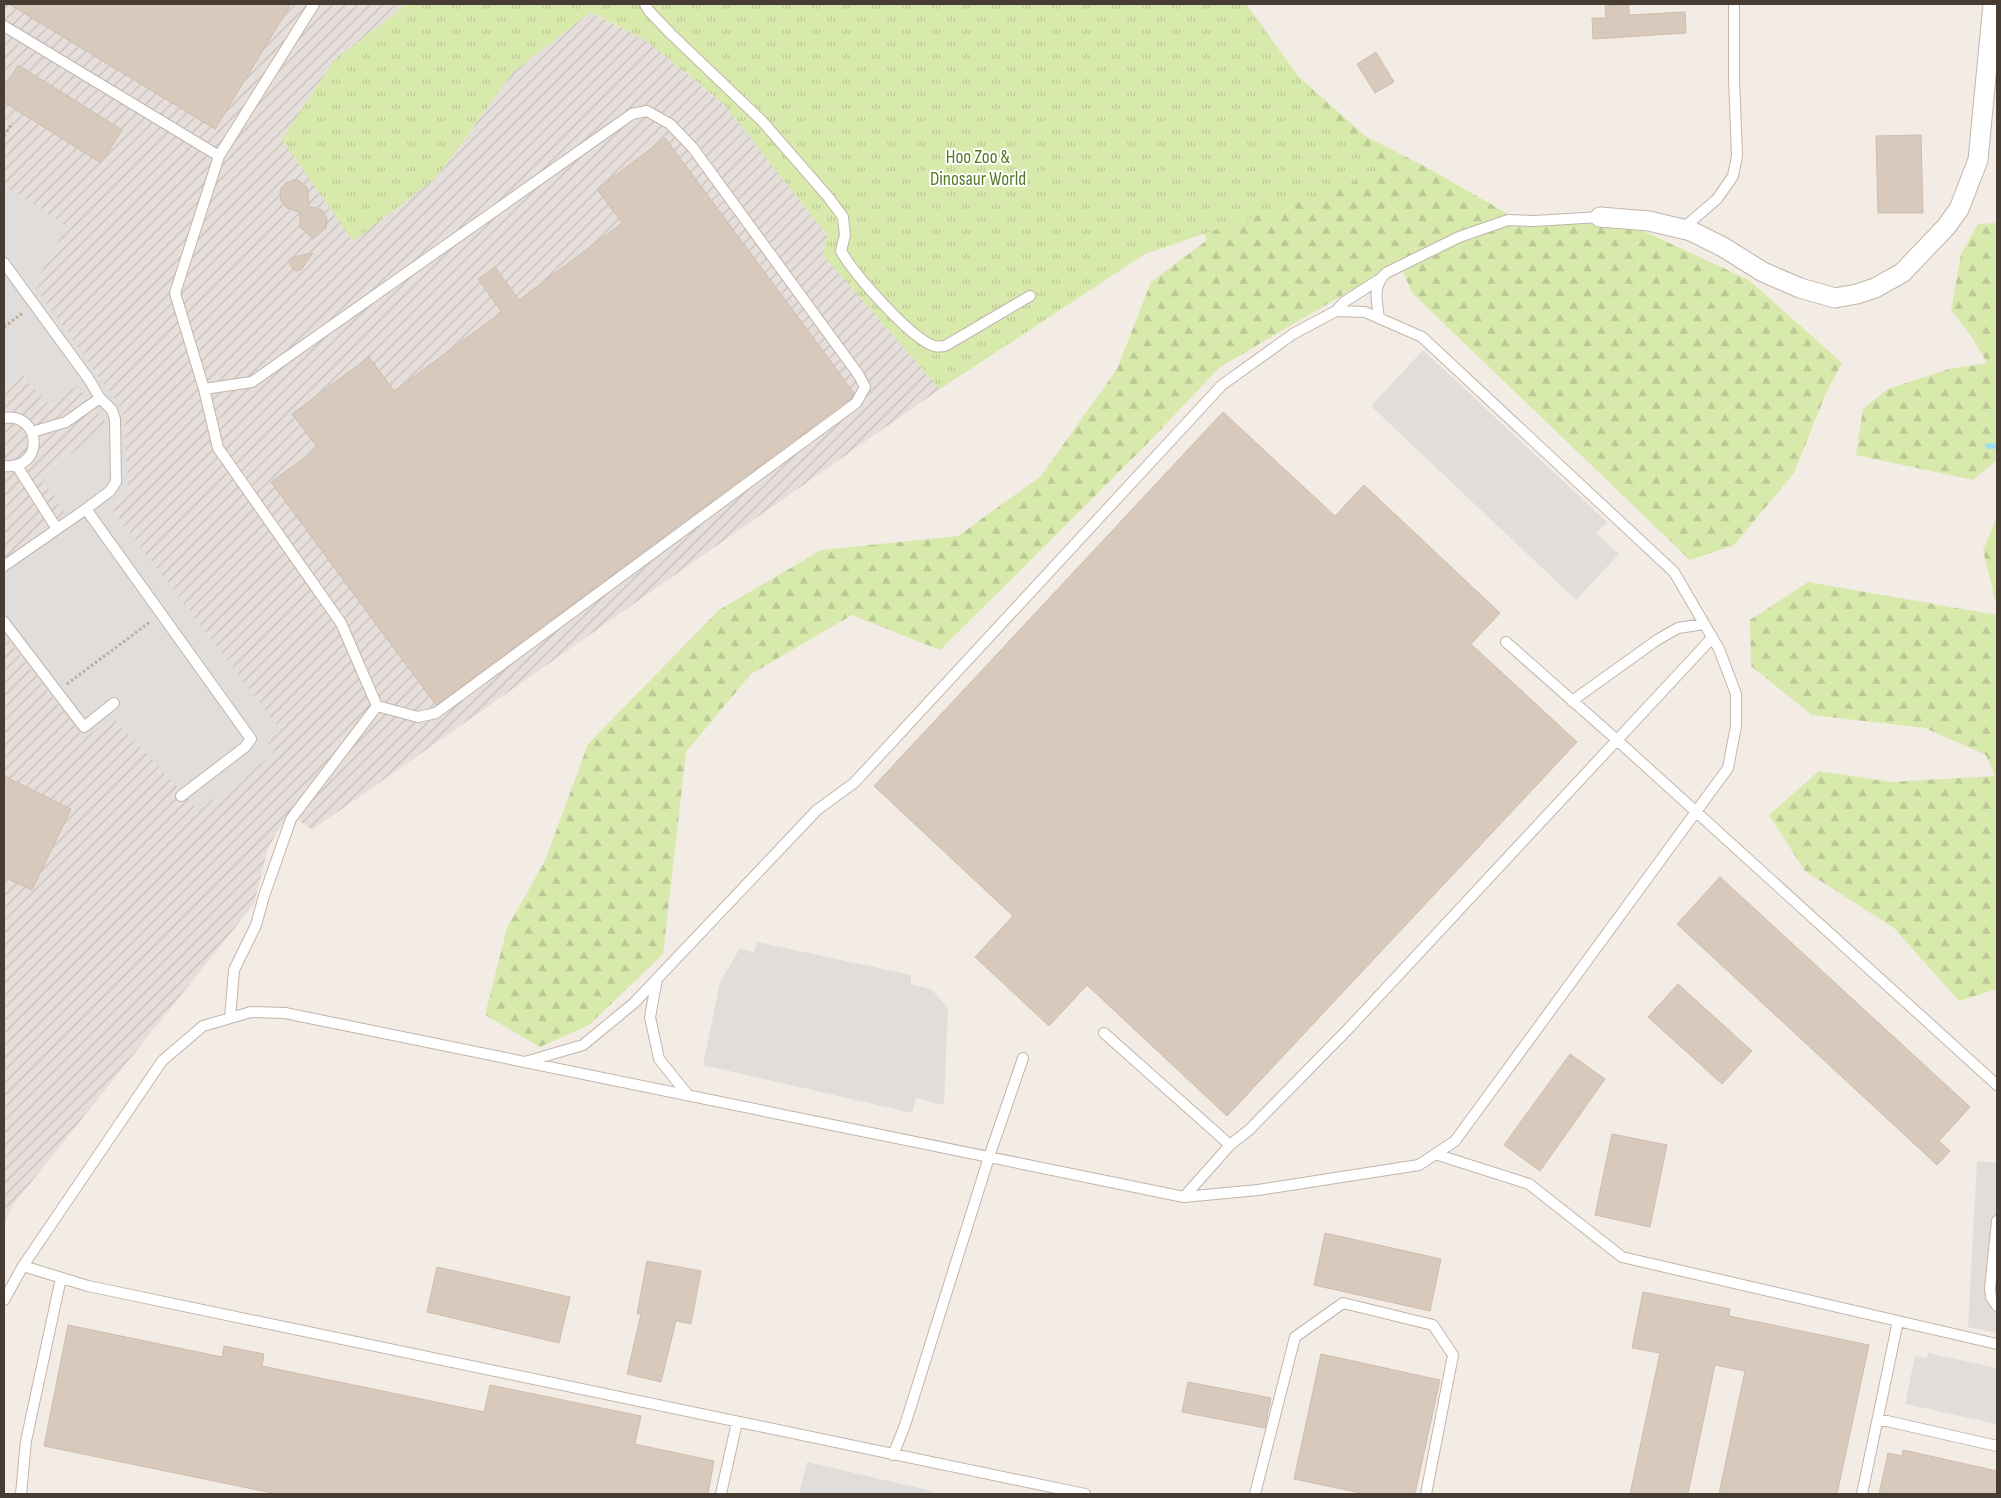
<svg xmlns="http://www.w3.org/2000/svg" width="2001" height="1498" viewBox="0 0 2001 1498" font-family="'Sofia Sans Condensed',sans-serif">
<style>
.industrial{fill:url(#industrial-furrows)}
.forest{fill:url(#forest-firs)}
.park{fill:url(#park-tufts)}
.parking{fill:#e1ddda}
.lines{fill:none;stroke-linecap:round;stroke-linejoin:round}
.stream{stroke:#9edff3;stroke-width:5.5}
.building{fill:#d8c9bd;stroke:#d0bcad}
.lane-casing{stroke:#c2b5aa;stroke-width:12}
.street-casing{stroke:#c2b5aa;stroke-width:21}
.path{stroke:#c1ab98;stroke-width:3;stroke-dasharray:2.5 2.5;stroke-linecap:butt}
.lane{stroke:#fff;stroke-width:10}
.street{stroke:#fff;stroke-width:19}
.labels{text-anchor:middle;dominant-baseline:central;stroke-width:4;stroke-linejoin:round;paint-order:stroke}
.park-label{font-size:19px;fill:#547926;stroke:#fff}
</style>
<defs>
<pattern id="industrial-furrows" width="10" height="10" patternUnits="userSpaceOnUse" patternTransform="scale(1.25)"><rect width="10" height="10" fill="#e5deda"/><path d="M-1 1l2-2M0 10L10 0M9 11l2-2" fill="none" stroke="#c6bfbc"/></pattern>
<pattern id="forest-firs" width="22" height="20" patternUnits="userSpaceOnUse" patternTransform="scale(1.25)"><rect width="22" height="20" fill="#d8e9ac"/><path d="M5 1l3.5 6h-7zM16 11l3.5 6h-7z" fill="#bbc995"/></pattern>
<pattern id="park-tufts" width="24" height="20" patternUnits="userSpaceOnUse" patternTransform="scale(1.25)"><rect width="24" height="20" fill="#d8e9ac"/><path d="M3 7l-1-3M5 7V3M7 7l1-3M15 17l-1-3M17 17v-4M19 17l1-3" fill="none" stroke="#bbc995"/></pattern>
</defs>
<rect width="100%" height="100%" fill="#f3ece5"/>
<path class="industrial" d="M4,4H404L400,10L437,177L513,72L590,12L644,39L723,103L827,235L823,255L940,389L312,830L289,813L268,848L254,904L12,1206L4,1224Z"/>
<path class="forest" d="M1246,4L1298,76L1365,136L1426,167L1508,214L1624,222L1749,280L1842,363L1826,393L1794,473L1734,545L1690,560L1412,293L1399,262L1220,367L1141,450L940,650L852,615L751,674L686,752L663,954L589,1025L540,1047L485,1015L507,928L545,861L588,744L719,610L821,550L958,536L1041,476L1117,369L1151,282L1207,240L1193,210Z
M1997,223V460L1973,480L1856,455L1863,409L1888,389L1949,369L1987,363L1973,339L1951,310L1961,254L1978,224Z
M1997,517V608L1983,550Z
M1808,582L1997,615V989L1959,1001L1894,928L1805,871L1769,815L1819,771L1890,782L1995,776L1986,755L1925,728L1812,715L1751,666L1750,620Z"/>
<path class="park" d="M404,4H1246L1298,76L1381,173L1145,254L940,389L823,255L827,235L723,103L644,39L591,12L513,72L437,177L353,241L282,140L334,60L400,10Z"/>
<path class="parking" d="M4,185L67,226L34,285L124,412L128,489L110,507L281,730L267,742L275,753L199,810L113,718L84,738L4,634V561L65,512L41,478L107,424L77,386L49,405L22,375L4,388Z
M1423,350L1607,522L1596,533L1619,554L1576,600L1371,406Z
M757,942L911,975V984L931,989L948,1008L944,1105L916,1098L912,1113L703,1065L720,982L740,948L754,952Z
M1977,1161L1997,1163V1333L1968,1327Z
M1928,1353L1997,1368V1424L1905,1404L1915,1356L1927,1358Z
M807,1462L932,1491L931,1494H799Z"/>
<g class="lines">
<path class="stream" d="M1988,446H1997"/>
</g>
<path class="building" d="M9,4H291L215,129Z
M1629,4V15L1685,12L1686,33L1593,39L1592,18H1606L1605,6Z
M1376,52L1394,82L1375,93L1357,64Z
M18,65L122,130L101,163L4,102V88Z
M1921,135L1923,213H1878L1876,136Z
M665,138L854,393L851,398L436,705L271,482L318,448L292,414L369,357L394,391L502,312L478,279L495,267L519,300L622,223L597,189Z
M294,180L299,181L307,187L309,206L322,210L327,218L326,228L313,239L300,227V212L287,208L281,201L280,191L282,187L286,183Z
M313,253L301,270L296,271L292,268L289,262L293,257Z
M1223,412L1335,516L1364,485L1500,613L1471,644L1577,742L1227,1116L1087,985L1049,1026L975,957L1013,916L874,786Z
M4,776L71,809L32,890L4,877Z
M1720,877L1970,1107L1939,1141L1950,1151L1937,1165L1677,924Z
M1678,984L1752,1051L1722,1084L1648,1017Z
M1570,1054L1605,1079L1540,1171L1504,1145Z
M1612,1134L1667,1145L1650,1227L1595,1215Z
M1325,1233L1441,1259L1430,1311L1314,1285Z
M647,1261L701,1271L691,1324L676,1321L661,1382L627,1374L641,1314H637Z
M437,1267L570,1297L559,1343L427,1312Z
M1643,1292L1730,1309L1729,1316L1869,1345L1837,1494H1719L1745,1371L1715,1365L1688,1494H1630L1660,1353L1632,1348Z
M68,1325L222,1357L224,1346L264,1354L262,1366L484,1412L490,1385L641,1416L635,1444L714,1461L708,1494H277L44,1446Z
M1321,1354L1440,1380L1415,1494H1365L1294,1479Z
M1188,1382L1271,1398L1265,1428L1182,1412Z
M1903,1450L1997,1471V1494H1879L1888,1453L1902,1456Z"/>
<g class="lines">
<defs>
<path id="lane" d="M314,4L219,156L175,293L204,389L218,448L341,623L377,706
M645,4L649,11L671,34L763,122L829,198L843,217L845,235L841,251C854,274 910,338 934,346C937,347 942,346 945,346L1030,296
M4,26L219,156
M1682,229L1717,199L1733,176L1737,156L1734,78V4
M4,263L88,378L100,398L112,410L115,419L116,482L110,491L86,509L251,739L245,747L181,796
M1336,311L1344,302L1380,279
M1379,318C1377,301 1372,286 1386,273L1459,237L1508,220L1534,221L1600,217
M204,389L252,382L632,114L647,111L670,124L693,148L858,374L865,387L856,403L436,713L418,717L377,706
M4,418C41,412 46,470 4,466
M32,432L66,422L100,398
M17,466L57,529
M4,566L86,509
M4,622L84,727L114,703
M1506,642L1617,740L1997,1085
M1572,701L1657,640L1678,628L1704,624
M657,979L650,1017L659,1059L688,1095
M230,1018L234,970L256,925L264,896L291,819L377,706
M1104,1033L1230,1145L1184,1197
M1230,1145L1249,1130L1350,1027L1712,638
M1435,1154L1529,1184L1622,1257L1997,1344
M1997,1221L1990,1289L1991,1297L1997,1306
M23,1266L88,1286L1085,1494
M4,1300L23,1266L162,1061L203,1026L251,1012L285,1013C585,1074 885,1136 1184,1197L1258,1190L1419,1165L1455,1141L1728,768L1736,726V694L1719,649L1674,572L1422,337L1365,312L1336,311L1293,334L1222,385L854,783L817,810L634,1003L583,1045L525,1062
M1878,1419L1997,1446
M893,1455L905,1425L989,1157L1023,1058
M21,1494L26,1441L61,1278
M721,1494L737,1422
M1255,1494L1295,1337L1343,1303L1433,1325L1453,1355L1426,1494
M1862,1494L1898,1321"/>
<path id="street" d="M1600,217L1649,221L1691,231L1723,247L1763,272L1800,288L1835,298L1857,294L1875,288L1902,273L1946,227L1959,209L1978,160L1993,4"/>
</defs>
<use href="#lane" class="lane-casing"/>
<use href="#street" class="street-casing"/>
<path class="path" d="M4,136L12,123
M4,327L24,312
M67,684L150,622"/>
<use href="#lane" class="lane"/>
<use href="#street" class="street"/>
</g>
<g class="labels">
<g class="park-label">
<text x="978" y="157">Hoo Zoo &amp;<tspan x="978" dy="22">Dinosaur World</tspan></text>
</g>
</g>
<rect width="2001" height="1498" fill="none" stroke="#463c34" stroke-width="10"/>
</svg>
